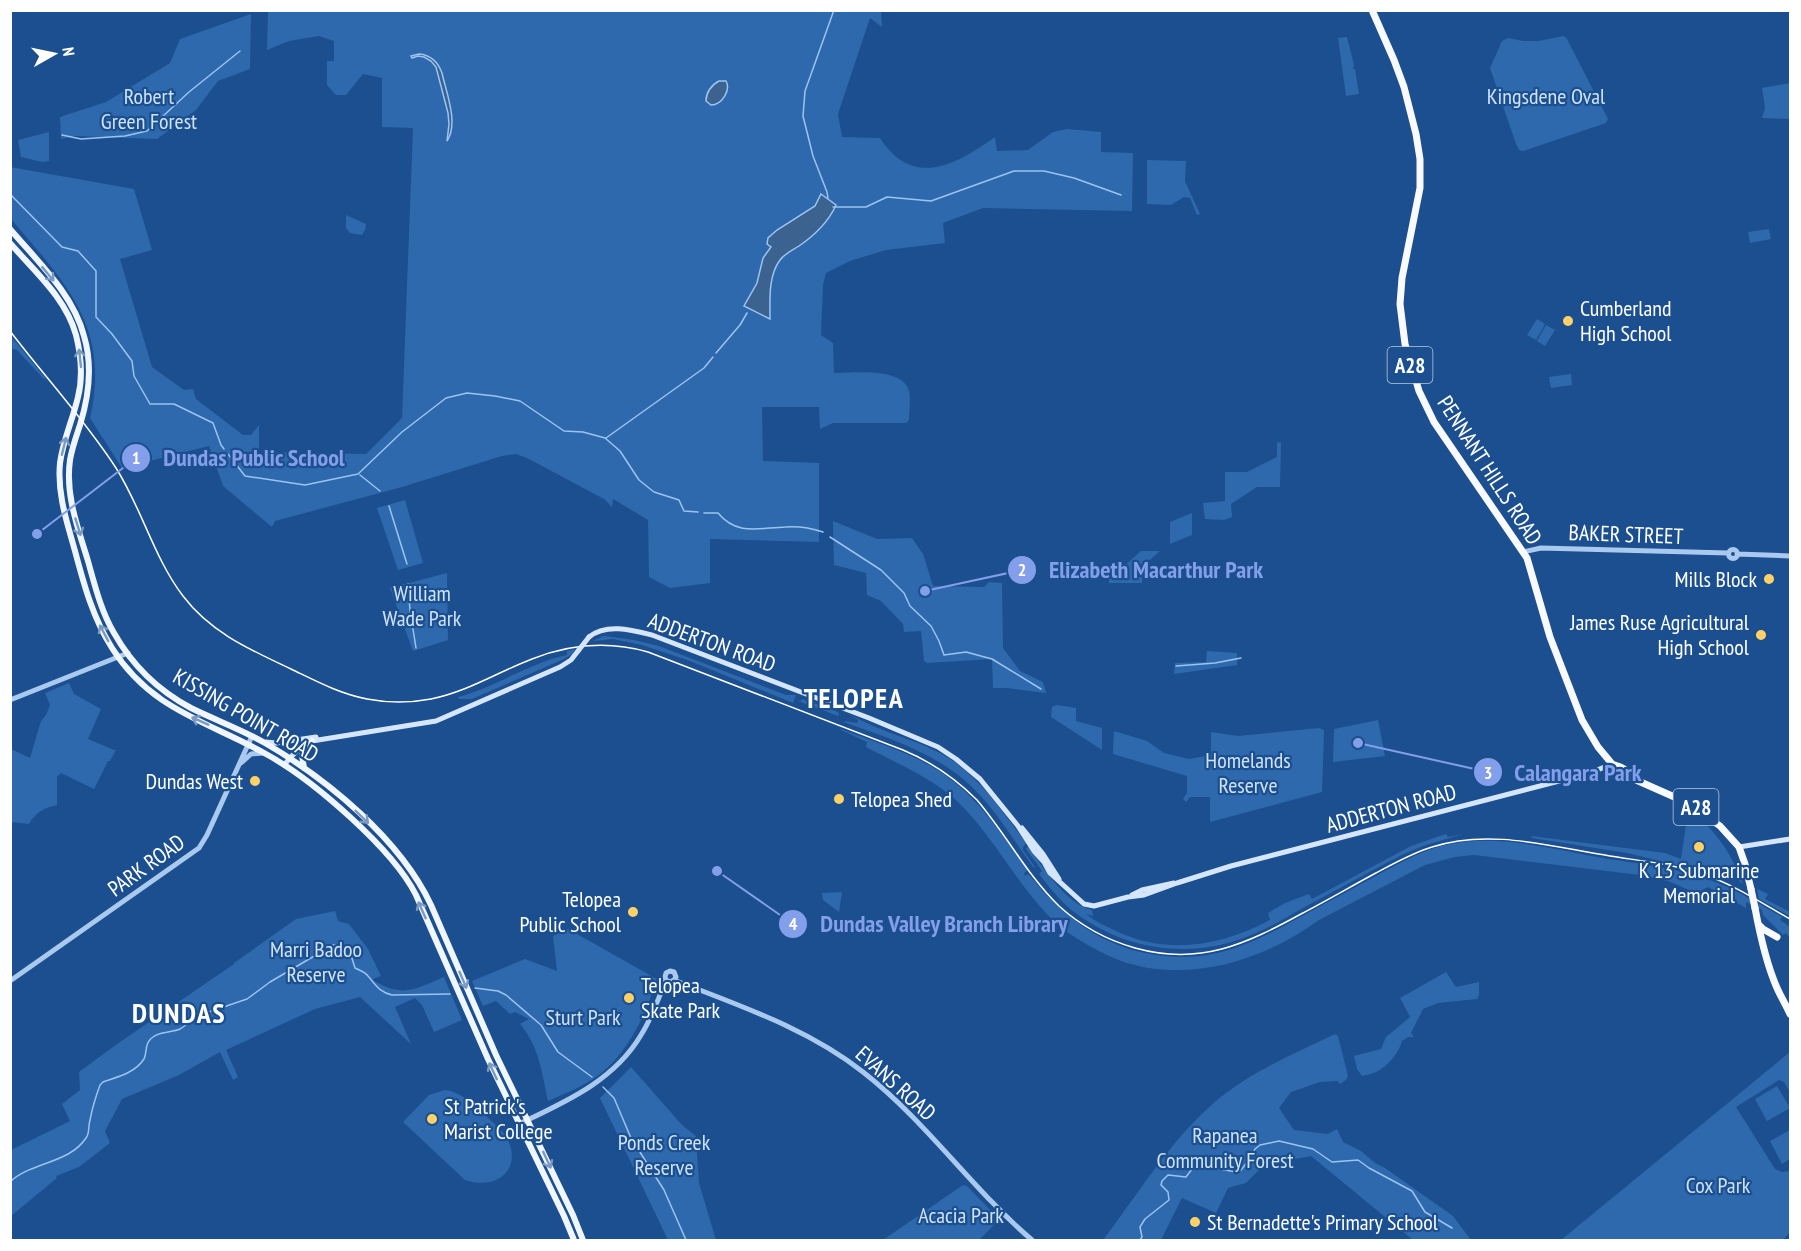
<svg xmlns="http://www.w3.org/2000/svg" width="1801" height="1251" viewBox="0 0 1801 1251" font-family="'PT Sans Narrow',sans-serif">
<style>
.green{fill:#2e69ad}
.water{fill:#3c6290;stroke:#9cc4f0;stroke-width:1.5}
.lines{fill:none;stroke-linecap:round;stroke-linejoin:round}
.stream{stroke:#9cc4f0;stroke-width:1.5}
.tertiary{stroke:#a9c9ee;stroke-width:5}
.secondary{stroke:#d6e6fa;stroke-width:5}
.primary{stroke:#f0f6ff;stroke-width:6}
.trunk{stroke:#f8faff;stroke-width:7}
.tram{stroke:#fff;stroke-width:1.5}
.secondary-bridge{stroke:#d6e6fa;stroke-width:5}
.trunk-bridge{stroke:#f8faff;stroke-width:7}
.oneway{stroke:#7b9ac1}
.poi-dot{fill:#ffd166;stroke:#1b4f8f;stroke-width:2}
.labels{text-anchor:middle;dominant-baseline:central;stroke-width:4.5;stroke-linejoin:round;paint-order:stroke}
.shield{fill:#1b4f8f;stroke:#bbcadd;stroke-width:1.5}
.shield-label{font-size:21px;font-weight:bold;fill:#fff}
.park-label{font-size:22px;fill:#cfe3fa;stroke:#1b4f8f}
.poi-label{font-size:22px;fill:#fff;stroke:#1b4f8f;text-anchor:start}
.street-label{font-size:22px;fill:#fff;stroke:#1b4f8f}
.district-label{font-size:28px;font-weight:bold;letter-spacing:1.5px;fill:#fff;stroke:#1b4f8f}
.leader{fill:none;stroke:#839eea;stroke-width:2}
.callout-dot{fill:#839eea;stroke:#1b4f8f;stroke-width:2}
.mark-label{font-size:18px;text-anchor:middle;font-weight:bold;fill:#fff}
.callout-label{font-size:24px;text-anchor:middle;font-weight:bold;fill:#839eea;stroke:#1b4f8f;stroke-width:4.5;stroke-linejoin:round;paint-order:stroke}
</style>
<rect width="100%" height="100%" fill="#1b4f8f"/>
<path class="green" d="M268,11H881L882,27L870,18L838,114L842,137L880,138C913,189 956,165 995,137L997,151L1028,150L1053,132L1067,129L1101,132V152L1133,153L1132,211L983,208L943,223L945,243L886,250L850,261L826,273L823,285L821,335L833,343L834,373C853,373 903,367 909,391C911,399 909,411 909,420L906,423H833L820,429L819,407H762L763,461L819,463V542L710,539V583L670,588L649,577L648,520L613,499L612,507L604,499L527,458L516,454L502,456L402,487L275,521L272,527L223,486L209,446L122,468L90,418C111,326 65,283 11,219L10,167L134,189L152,250L120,259L152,367L184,390L193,389L196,399L243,435H251L259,425V452L366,454L402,418L413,128L382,127V78L363,74L346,95H336L327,85V61H334V41L319,36L289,41L267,50Z
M251,14L250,69L218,81L196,110L157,139L74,136L61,139L60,117L106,102L170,63L180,39Z
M1564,36L1567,39L1608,119L1606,123L1523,151L1519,150L1516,144L1490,68L1502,41L1508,38L1523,41H1538Z
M1347,37L1354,65L1353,69H1355L1359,94L1346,96L1338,38Z
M1790,83V119L1762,118L1765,108L1762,88Z
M49,132V161L42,162L21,157L18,140Z
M1147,160L1186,161L1185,181L1200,214L1197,215L1190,198L1184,197L1171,205L1147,204Z
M346,215L366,224L365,230L362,235L350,233L346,228Z
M1769,229L1771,239L1750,243L1748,232Z
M1537,319L1545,324L1536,340L1527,335Z
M1546,325L1555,330L1545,346L1537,341Z
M11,336L47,380L43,378L16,349L14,350L11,346V340L14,342L11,338Z
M1571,374L1572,385L1551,388L1549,377Z
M1277,442L1281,443L1280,487H1257L1231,504L1232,517L1224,520L1205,519L1203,503L1225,501V472H1247L1277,457Z
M405,500L423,563L398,570L377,508Z
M1192,513V535L1170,544V522Z
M833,521L877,539L912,538L923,554L933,586L984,587L989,582L1002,583L1003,648L1020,671L1043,682L1046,693L1007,688H993L992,659L927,663L924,661L921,631L904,632L903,624L881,601L867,595L866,573L834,565Z
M1141,551H1160L1142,567V583H1109V568H1122Z
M447,573L448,640L413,651L390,588Z
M604,636L634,640L659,646L786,695H796L793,703L690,661L642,645L613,639L592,641Z
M575,649L572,654L564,659L472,699H459L458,697C496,687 529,663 567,655V651Z
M1207,651L1237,653V665L1174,674L1175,663L1206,662Z
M69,683L74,694L101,709L88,739L114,750H116L110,761H108L94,789L61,773L57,777V805C44,808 36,812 29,824L11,822V749L30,758L41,721L46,715L50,705L45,693Z
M802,699L834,710L839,713L838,716L798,701H801Z
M1057,705L1076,708V721L1102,728V750L1051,717L1052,707Z
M850,715C857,718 864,722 871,725C900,738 930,744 956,763C985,785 1005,815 1026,843L1023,847V850L1035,867L1034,868C1014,841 996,810 972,787C937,753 888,738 844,722L845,721L857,723L858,720Z
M1378,720L1385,756L1333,762L1334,729Z
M1319,728L1324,730V732L1322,792L1210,822V797H1190L1186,802L1183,799L1187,793V776L1113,754L1114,731L1147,741L1164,753L1189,759L1211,755V732L1238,736Z
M841,729C874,742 910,752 939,771C977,795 1002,835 1028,870L1024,873L1025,876L1028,874L1031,877C1061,914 1097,943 1145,953C1209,966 1250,945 1304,915C1328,902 1352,889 1376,876C1400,863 1424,849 1450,844C1502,834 1556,850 1608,859C1642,864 1677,868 1710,880C1735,889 1759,904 1782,917L1780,920L1790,927V937L1785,933L1784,935L1782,934L1763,915L1762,910L1746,902V908L1708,887L1696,893L1668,881L1640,875L1474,855L1455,857L1425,865L1319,920C1263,961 1188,984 1121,961C1100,953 1082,942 1064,930L1066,927L1058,920L1056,923C1020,889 998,844 964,808C939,781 898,764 866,747L867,742L841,730Z
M1688,811C1716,828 1732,855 1743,884L1734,877L1704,867L1698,870L1627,853L1532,838L1531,836L1665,853L1681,859Z
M1446,834L1448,837L1463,834L1423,846L1404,854C1370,871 1337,890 1303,908C1285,918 1266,930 1246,937C1193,958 1132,951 1084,919C1066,908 1052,891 1039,874L1042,871L1026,849L1028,846C1043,867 1066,904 1092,910L1093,916L1086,914C1094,921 1104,925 1114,930C1166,956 1221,946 1270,920L1268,913L1285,903L1309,894L1312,899L1411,846Z
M1757,889L1768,894L1765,899L1790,912V916L1759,899Z
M842,892L839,912L823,900L822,893Z
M335,911L338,921L349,924L368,949L381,976L373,979L374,981C404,998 415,989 444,977L462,1020L434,1032L422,1005L415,998L395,1007L411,1044L360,997L315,1009L226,1050L238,1077L233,1080L220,1052L179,1075L122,1099L105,1131L110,1143L79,1167L56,1176L57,1178L11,1216V1150L70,1121L62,1104L80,1090L79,1072L117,1044L234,964V963L296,919Z
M568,929L657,979C646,1013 632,1045 606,1069C590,1084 568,1092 548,1101C542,1073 539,1046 520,1024L529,1019L515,1012L510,1014L496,1001L483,1006L472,981L525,959L557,971L553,936Z
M1446,972L1456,987L1479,982V995L1477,999L1438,1003L1423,1009L1411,1033L1414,1037H1408L1402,1041C1399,1053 1387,1067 1376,1072C1372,1074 1366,1075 1362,1076L1357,1069L1354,1056L1381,1049L1386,1037L1410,1017L1400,998Z
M1335,1034L1338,1036L1348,1076L1346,1080L1340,1084L1338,1081L1320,1082L1291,1092L1279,1108L1294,1130L1328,1134L1337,1129L1343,1142L1361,1151L1375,1163L1385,1168L1453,1216L1471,1240H1413L1311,1156L1264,1165L1246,1183L1228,1188L1216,1213L1182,1198L1161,1240H1103C1141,1190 1176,1131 1226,1093C1259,1068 1298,1052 1335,1034Z
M1790,1052V1092L1784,1082L1779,1080L1736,1107L1775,1169L1782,1172L1790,1171V1232L1783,1240H1561Z
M631,1067L682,1125L696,1136L699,1183L716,1240H668L600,1098Z
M1777,1086L1790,1108L1767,1121L1755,1099Z
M445,1090C468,1093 486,1117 503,1132C526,1164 501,1192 465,1180L403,1122L429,1095Z
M1790,1130V1159L1782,1164L1770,1141Z
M963,1185L967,1186L998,1218V1221L979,1240H883Z"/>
<path class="water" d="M419,54C431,55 438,62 442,73C446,92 459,123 447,141L449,124L448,113L436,67L431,61L424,57L418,56L412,58L411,56Z
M719,81H726C731,90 722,105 711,105L706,101C706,93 711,85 719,81Z
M821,194L836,205C828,223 815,235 799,246C793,250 784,254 780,260C768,276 770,300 770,319L744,306L757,283L763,258L771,247L767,244L768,238L777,230L815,206Z"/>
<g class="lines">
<path class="stream" d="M62,135L81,139L125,136L147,131L189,92L240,51
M10,194L62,247L78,251L96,271V317L112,334L132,361L134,376L150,404H174L213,423L221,445L224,449
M828,198L827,192L813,156L803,116L805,91L834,10
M833,207H866L887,197L931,201L1014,171H1044L1074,178L1121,195
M716,353L740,325L747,313
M606,438L704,368L713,357
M228,454L245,476L305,485L358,474L402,432L446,398L467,393L495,396L520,401L564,431L583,432L605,438L620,451L639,480L654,492L679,500L684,511L698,512
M360,475L380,491
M389,506L407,564
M704,513H718C737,536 759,528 785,527C797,526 811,528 823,532
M830,537L881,570L904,593L910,606L931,626L939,641L944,655L966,652L992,659L1041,689
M408,584L410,610L416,648
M1176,666L1215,663L1241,658
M475,988L498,991L506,995L541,1025L558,1052L592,1077
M603,1087L614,1098L631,1138L664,1190L686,1240
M10,1182C30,1162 69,1164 86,1138C90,1133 88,1126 90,1120C92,1109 96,1096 100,1085L103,1082C117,1077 135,1073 144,1059C147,1053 145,1046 149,1041C156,1031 171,1033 180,1029C187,1025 192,1019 200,1015L247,999L270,982L333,945L344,946L349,949L355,968C359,970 365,972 368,976C376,985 379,992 392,995L450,994
M1140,1240L1142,1237L1140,1227L1145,1219L1169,1200L1168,1192L1161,1185L1162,1181L1168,1175L1186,1177L1192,1169L1215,1168L1236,1172L1241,1170L1249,1160L1255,1149L1260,1145L1279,1141L1313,1149L1332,1162L1358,1160L1369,1168L1412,1191L1425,1212L1452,1228"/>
<path class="tertiary" d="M1728.5 554a4.5 4.5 0 1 1 9 0a4.5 4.5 0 1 1-9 0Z
M1523,552L1541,548L1728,553
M1737,554L1790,556
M10,700L128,653
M241,763L251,754L264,753
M666,980L670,982L674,980C740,1006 807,1028 863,1072C926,1121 972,1189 1032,1240
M10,981L199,848L207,835L252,736
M519,1124C565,1102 614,1081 641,1035C652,1018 658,999 666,980L665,977L666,973L670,971L674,972L676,977L674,980"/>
<path class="secondary" d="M589,637C606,623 632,630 652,635L869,718L938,747L956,759L980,779L1018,826L1034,851L1044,862L1050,873L1084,904L1094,906L1128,897L1144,895L1177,883L1231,866L1590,773L1612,764
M266,742L276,743L316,737
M284,765L300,747L312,741L436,721L560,667L571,660L578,651
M1022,828L1043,854L1059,879
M1739,847L1790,839
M1132,895L1142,890L1174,883"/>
<path class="primary" d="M10,229C38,262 73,294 84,336C93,366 89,396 80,425C76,437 72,448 70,460C65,495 78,528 88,561C95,586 101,611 114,633C132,665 159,691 191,708C215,720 241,729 265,743C327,779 400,839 431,905L496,1055L573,1215L583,1240
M10,243C34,271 66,298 76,335C81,355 83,377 78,397C73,419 63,440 60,463C57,494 67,522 75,551C84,585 93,618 112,648C151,710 207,721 266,754C312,779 393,849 416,895L488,1059L564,1216L574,1240
M304,768L302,755L312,741"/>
<path class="trunk" d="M1372,10L1394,60L1404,87L1416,134L1420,159V188L1402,278L1400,304L1405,344L1419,391L1434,422L1527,558L1550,637L1582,720L1598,747L1618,771L1627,776L1688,803L1720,826L1739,847L1745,864L1751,889
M1612,764C1622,767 1628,770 1634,778
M1755,908C1760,935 1766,963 1777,988C1781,997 1786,1005 1790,1014
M1759,925L1763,929L1777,937"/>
<path class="tram" d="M10,331C45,377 85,420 116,468C142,509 154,558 183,596C211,633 251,650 291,669C316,681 340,694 367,699C388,703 410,703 431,699C467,692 498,672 532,659C570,644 609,641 648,652L903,750C932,762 955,778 977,800C1006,834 1027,875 1059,906C1081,926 1107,940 1135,948C1200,966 1246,944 1301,914C1326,901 1350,887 1374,874C1393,864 1412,853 1432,847C1490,828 1552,847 1610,856C1641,861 1675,864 1705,875C1735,885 1763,904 1790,919"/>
<path class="secondary-bridge" d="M578,651L589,637"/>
<path class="trunk-bridge" d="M1751,889L1755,908"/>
</g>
<defs><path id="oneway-shaft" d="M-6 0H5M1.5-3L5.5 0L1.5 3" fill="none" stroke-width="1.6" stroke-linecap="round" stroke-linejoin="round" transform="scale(1.5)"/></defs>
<g class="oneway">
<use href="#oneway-shaft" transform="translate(48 274) rotate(50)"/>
<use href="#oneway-shaft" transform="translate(80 358) rotate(-96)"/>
<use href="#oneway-shaft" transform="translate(64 446) rotate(-76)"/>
<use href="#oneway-shaft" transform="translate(78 527) rotate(73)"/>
<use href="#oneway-shaft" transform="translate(104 633) rotate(-118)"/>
<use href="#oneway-shaft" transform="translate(200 721) rotate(-156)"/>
<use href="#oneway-shaft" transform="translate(362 817) rotate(44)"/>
<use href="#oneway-shaft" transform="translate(422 910) rotate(-114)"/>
<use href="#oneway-shaft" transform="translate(463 980) rotate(67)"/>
<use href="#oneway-shaft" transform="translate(493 1071) rotate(-115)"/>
<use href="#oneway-shaft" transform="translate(547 1160) rotate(65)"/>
</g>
<g class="poi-dot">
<circle cx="1568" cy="321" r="6"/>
<circle cx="1769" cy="579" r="6"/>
<circle cx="1761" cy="635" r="6"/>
<circle cx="255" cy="781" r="6"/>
<circle cx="839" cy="799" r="6"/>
<circle cx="1699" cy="847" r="6"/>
<circle cx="633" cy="912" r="6"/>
<circle cx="629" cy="998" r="6"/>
<circle cx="432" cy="1119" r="6"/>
<circle cx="1195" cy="1222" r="6"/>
</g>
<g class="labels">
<g class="shield">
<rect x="1387.5" y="347" width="45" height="36" rx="4.5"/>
<rect x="1673.5" y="789" width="45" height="36" rx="4.5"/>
</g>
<g class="shield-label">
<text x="1410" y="365">A28</text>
<text x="1696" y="807">A28</text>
</g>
<g class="park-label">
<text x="149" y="96">Robert<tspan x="149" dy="25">Green Forest</tspan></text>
<text x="1546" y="96">Kingsdene Oval</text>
<text x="422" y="593">William<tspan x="422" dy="25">Wade Park</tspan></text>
<text x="1248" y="760">Homelands<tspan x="1248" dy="25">Reserve</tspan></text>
<text x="316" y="949">Marri Badoo<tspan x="316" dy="25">Reserve</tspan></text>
<text x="583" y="1017">Sturt Park</text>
<text x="1225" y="1135">Rapanea<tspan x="1225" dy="25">Community Forest</tspan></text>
<text x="664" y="1142">Ponds Creek<tspan x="664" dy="25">Reserve</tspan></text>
<text x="1718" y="1185">Cox Park</text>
<text x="961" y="1215">Acacia Park</text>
</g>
<g class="poi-label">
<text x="1580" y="308">Cumberland<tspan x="1580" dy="25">High School</tspan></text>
<text x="1757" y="579" text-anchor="end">Mills Block</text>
<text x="1749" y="622" text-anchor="end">James Ruse Agricultural<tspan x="1749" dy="25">High School</tspan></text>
<text x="243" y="781" text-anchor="end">Dundas West</text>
<text x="851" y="799">Telopea Shed</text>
<text x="1699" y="870" text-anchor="middle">K 13 Submarine<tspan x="1699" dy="25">Memorial</tspan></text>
<text x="621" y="899" text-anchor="end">Telopea<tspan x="621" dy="25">Public School</tspan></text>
<text x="641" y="985">Telopea<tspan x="641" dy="25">Skate Park</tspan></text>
<text x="444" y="1106">St Patrick's<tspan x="444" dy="25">Marist College</tspan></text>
<text x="1207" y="1222">St Bernadette's Primary School</text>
</g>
<g class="street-label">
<text transform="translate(1490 470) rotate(57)">PENNANT HILLS ROAD</text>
<text transform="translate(1626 534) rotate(2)">BAKER STREET</text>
<text transform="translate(712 642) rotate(20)">ADDERTON ROAD</text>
<text transform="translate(246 715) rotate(30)">KISSING POINT ROAD</text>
<text transform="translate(1391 808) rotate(-15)">ADDERTON ROAD</text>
<text transform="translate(146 865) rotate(-36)">PARK ROAD</text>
<text transform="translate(896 1083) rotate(42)">EVANS ROAD</text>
</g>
<g class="district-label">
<text x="854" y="697">TELOPEA</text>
<text x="179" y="1012">DUNDAS</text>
</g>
</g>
<path class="leader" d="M37 534L136 458M925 591L1022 570M1358 743L1488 772M717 871L793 924"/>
<g class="callout-dot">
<circle cx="37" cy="534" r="6"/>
<circle cx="925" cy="591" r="6"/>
<circle cx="1358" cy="743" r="6"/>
<circle cx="717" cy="871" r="6"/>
<circle cx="136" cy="458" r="15"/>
<circle cx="1022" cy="570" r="15"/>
<circle cx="1488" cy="772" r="15"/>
<circle cx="793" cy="924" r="15"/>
</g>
<g class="mark-label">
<text x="136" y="464">1</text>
<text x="1022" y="576">2</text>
<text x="1488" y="779">3</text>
<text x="793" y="930">4</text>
</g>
<g class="callout-label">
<text x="254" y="466">Dundas Public School</text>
<text x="1156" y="578">Elizabeth Macarthur Park</text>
<text x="1578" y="781">Calangara Park</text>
<text x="944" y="932">Dundas Valley Branch Library</text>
</g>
<rect width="1801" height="1251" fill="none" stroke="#ffffff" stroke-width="24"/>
<g transform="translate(54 54) rotate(81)" stroke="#1b4f8f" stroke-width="4.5" paint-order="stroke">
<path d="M0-4.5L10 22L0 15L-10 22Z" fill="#ffffff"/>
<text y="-9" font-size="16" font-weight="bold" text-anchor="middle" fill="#ffffff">N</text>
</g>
</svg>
